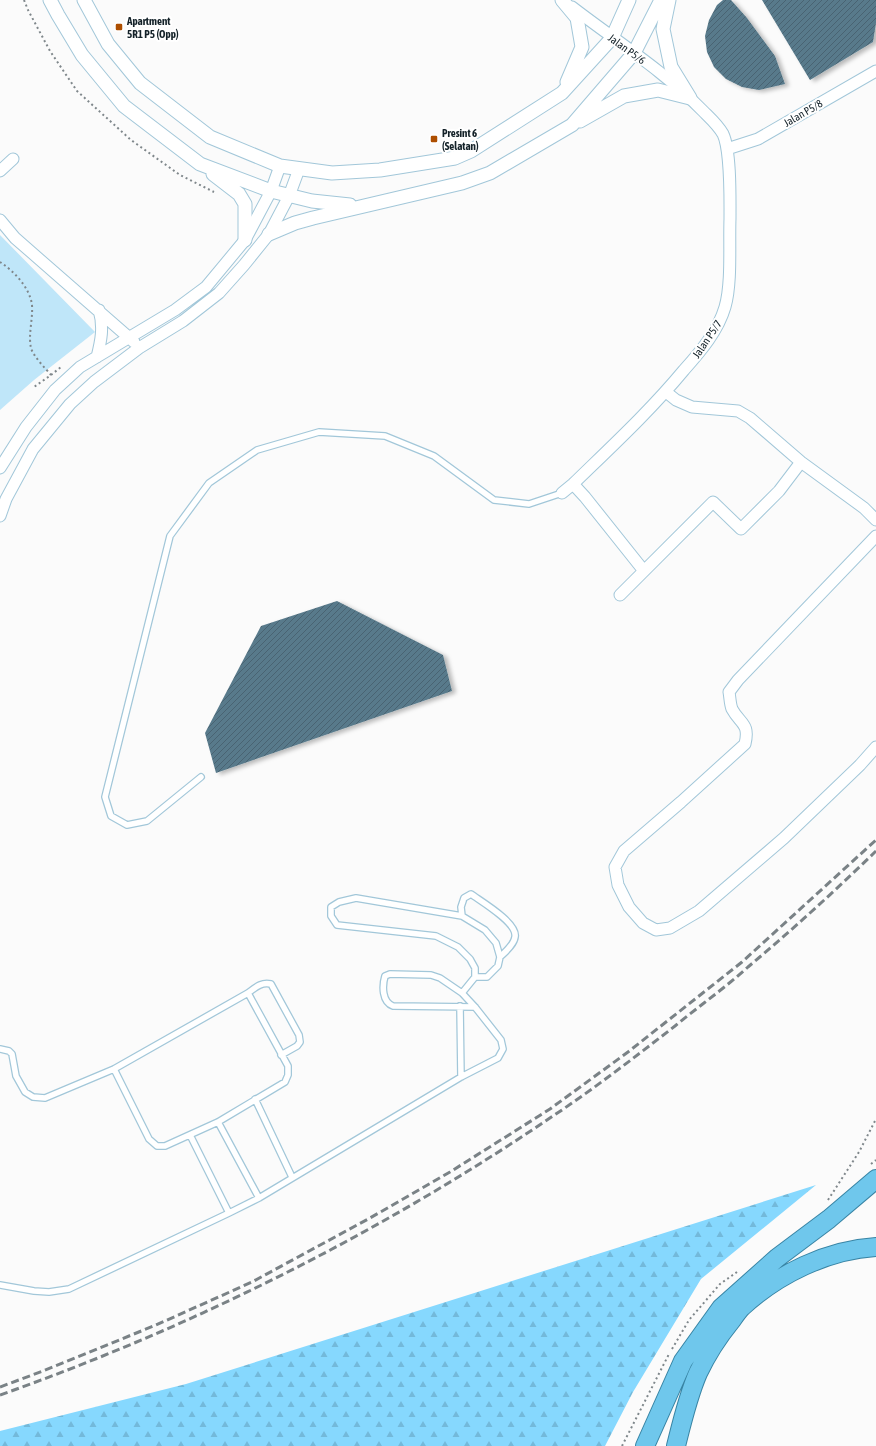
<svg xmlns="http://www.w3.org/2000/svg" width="876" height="1446" viewBox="0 0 876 1446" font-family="'Asap Condensed',sans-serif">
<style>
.green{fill:#bfe6f9}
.forest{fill:url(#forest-firs)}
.building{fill:url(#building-hatch);filter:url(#shadow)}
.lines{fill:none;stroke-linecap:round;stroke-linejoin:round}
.service-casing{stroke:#a2c7d9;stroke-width:8}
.minor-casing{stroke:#a2c7d9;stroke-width:13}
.tertiary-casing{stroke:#a2c7d9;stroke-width:15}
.trunk-casing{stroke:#3884a4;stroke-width:20}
.path{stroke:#7f878b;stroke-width:2;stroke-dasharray:2 3;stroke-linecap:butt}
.service{stroke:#fff;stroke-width:5.5}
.minor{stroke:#fff;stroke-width:11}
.tertiary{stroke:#fff;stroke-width:13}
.trunk{stroke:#6fc7ec;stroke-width:18}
.rail{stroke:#7a8286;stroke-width:3;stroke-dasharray:8 4;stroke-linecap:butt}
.poi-dot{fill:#ad4e00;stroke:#fff;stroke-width:1.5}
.labels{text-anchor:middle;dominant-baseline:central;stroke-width:4;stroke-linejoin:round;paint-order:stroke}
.poi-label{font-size:11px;font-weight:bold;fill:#142229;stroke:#fff;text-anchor:start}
.street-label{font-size:11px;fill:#142229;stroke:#fff}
</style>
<defs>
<pattern id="forest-firs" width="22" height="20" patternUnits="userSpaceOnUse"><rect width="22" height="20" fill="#86d8fe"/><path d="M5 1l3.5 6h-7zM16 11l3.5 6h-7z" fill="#73b9da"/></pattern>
<pattern id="building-hatch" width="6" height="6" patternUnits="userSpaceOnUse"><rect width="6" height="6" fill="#587a8b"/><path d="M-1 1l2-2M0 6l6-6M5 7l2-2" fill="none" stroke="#486472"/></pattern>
<filter id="shadow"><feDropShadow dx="4" dy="2" stdDeviation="2" flood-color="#0004"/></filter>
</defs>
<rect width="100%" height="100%" fill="#fbfbfb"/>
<path class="green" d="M0,235L95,332L34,380L0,410Z"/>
<path class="forest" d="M816,1185L701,1279L633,1392L605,1446H0V1431L186,1384Z"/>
<path class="building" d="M723,0H731L747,18L775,56L785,84L759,90L742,87L726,79L714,67L707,52L705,36L709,20L717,5Z
M762,0H876V23L873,42L810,80Z
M337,601L443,655L452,691L216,773L205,733L261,626Z"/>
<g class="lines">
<defs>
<path id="service" d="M201,777L147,821L127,825L111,816L105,797L170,536L209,483L257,450L319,432L385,436L434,456L494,500L529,504L562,493
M462,916L461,907L464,898L471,894C482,902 518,923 515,937C514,945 505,952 500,957
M462,993L475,977V968L470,959L458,947L436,936L337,925L331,916V907L339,902L356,898L462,916L485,930L496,943L500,957L498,966L487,977H475
M460,1006L461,1077
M0,1049L9,1051L12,1054L16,1076L25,1092L33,1097L45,1098L114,1069L248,993C256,987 261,982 271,984L299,1035L300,1042L297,1046L281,1055
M114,1069L149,1139L157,1146H165L218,1122L285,1082L288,1075V1066L248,993
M255,1099L292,1177
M218,1122L259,1198
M190,1135L229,1213
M0,1285L34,1291L49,1292L69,1289L229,1213L259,1198L461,1077L498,1058L503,1049L501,1040L475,1007L462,993L440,978L431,975L390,974L385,976C382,986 382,1002 393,1006L475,1007"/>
<path id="minor" d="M727,149L758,139L876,71
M0,171L13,159
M0,220L15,238L134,342
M97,357C101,341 104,327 99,310
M666,392L676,400L692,407L738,411L750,418L801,462L864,508L876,520
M0,468L26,427L55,390L80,367L175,310L206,287L245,240L271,191L280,166
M573,484L585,497L644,571
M562,493L573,484C611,447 650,411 684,370C701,351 718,331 725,307C732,283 729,244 730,219C730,199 731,151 723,134C718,125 710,118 703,111C664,71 616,41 572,7
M0,516L6,499L33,449L70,404L94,382L139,348L183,321L219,293L244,265L269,234L289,196L299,169
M876,536L738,680L729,692C730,697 730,704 732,709C740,724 750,723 745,744L681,802L624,851L615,867L618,885L629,907L643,923L656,930L670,928L699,911L784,838L860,765L876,747
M620,595L713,502L741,529L779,491L801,462"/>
<path id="tertiary" d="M50,0L58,15L82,55L124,106L200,164L271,191L312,201L350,205
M84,0L108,44L140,83L210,137L280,166L332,173L380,170L455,158L471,151L562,93L612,38L629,0
M562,0L577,18L582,47L567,82
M669,0L663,29L671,67L690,98
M580,121L624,96L658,90L690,98
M213,174L239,194L245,204V240
M269,234L295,223L313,218L462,183L490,173L572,125L634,53L661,0"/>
<path id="trunk" d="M645,1446L683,1361L721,1308L777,1258L829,1219L876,1179
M676,1446C682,1422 688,1396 698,1373C707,1354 718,1337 731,1321C734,1317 738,1311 742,1307C778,1274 827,1250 876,1247"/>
</defs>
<use href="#service" class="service-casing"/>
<use href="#minor" class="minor-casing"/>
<use href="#tertiary" class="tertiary-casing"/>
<use href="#trunk" class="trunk-casing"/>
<path class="path" d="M24,0L28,10L50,51L77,91L131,140L180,175L214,192
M0,262C14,271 30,288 32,305C33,320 28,334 31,348C33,356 46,369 51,375L34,387
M51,375L61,367
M871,1164L876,1160
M828,1200L859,1152L876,1119
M672,1349L689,1320L720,1284L737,1272
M622,1446L669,1354"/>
<use href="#service" class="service"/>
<use href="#minor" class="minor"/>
<use href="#tertiary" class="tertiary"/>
<use href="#trunk" class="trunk"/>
<path class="rail" d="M0,1387L43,1371L156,1325L252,1282L370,1218L450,1172L550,1109L628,1052L742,962L876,840
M0,1395C195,1326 382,1232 553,1116C595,1088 635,1057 675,1026C699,1006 725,988 748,967C792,930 835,891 876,851"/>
</g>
<g class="poi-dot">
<rect x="115" y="23" width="8" height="8" rx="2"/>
<rect x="430" y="135" width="8" height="8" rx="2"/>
</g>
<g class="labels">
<g class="poi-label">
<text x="127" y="21">Apartment<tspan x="127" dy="13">5R1 P5 (Opp)</tspan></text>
<text x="442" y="133">Presint 6<tspan x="442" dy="13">(Selatan)</tspan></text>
</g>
<g class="street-label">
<text transform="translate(627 49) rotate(36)">Jalan P5/6</text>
<text transform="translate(803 113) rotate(-30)">Jalan P5/8</text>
<text transform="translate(707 339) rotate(-56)">Jalan P5/7</text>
</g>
</g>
</svg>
